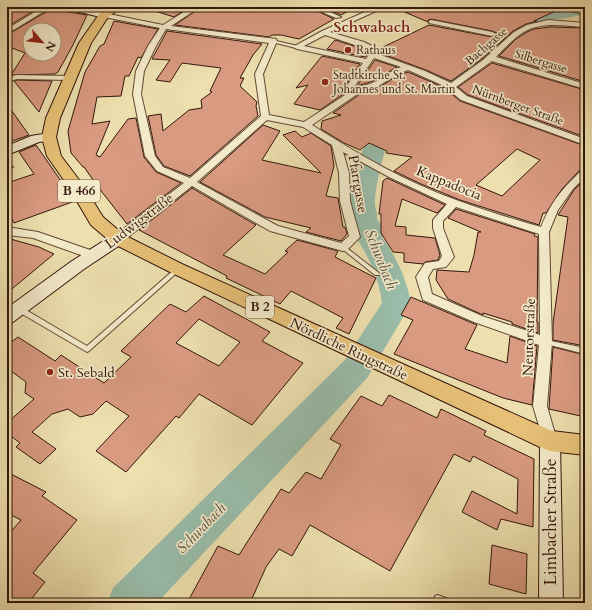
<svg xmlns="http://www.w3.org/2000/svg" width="592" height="610" viewBox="0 0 592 610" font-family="Cardo,serif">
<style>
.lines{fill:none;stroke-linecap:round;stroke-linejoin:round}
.stream{fill:#717a6b;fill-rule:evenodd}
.river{fill:#99bdaa;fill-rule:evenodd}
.building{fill:#d89a81;stroke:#34160c;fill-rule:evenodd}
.lane-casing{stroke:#624834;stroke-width:2}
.street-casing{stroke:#624834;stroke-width:2}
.secondary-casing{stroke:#34160c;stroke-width:2}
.primary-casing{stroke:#34160c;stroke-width:2}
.lane{fill:#f3eaca;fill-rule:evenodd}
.street{fill:#f3eaca;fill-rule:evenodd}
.secondary{fill:#f3eaca;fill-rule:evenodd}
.primary{fill:#e6c077;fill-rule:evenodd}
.poi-dot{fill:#8f2418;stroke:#f3eaca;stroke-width:1.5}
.labels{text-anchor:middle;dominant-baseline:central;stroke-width:3.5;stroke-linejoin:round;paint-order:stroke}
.far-street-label{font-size:12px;fill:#34160c;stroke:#f3eaca}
.far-poi-label{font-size:12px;fill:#34160c;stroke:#f3eaca;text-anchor:start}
.shield{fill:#f3eaca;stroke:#6d5645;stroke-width:1}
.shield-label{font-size:13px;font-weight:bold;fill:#34160c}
.street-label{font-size:14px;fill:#34160c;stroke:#f3eaca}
.poi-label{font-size:14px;fill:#34160c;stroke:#f3eaca;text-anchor:start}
.far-district-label{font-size:15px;font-weight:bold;fill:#7a1f14;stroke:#f3eaca}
.water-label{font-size:15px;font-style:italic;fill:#575043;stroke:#f3eaca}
.near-street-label{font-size:17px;fill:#34160c;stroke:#f3eaca}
</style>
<rect width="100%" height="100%" fill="#eddfae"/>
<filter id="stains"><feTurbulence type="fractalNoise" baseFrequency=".005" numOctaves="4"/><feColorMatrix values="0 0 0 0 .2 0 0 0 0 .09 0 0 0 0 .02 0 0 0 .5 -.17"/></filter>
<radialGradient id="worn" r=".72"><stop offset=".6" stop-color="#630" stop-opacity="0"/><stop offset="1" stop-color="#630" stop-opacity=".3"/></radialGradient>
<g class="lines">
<path class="stream" d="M584,8H585V10L582,11V9Z"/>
<path class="river" d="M574,7H585V14C568,18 548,20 531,26C517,31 500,43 488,54C483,59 479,65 473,69C451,85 414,98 398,120C387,137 376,180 375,201C374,207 378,212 377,219L384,230L382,237C396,257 407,279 411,304L367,378L157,603H107L113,588L345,360L382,303C379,278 369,258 356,237L358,230L351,219C353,212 349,208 350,201C352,182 361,153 369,134C389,89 428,87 462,60C467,57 470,51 475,47C487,36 505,24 521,18C538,13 557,11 574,7Z"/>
</g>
<path class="building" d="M7,7H40L7,27Z
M152,7H189L174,17L152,10Z
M201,7H309L334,19L299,39L281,35H272L269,37L175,25Z
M323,7H356L341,15Z
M393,7H515L519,9L522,7H558L560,9L534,21H537L526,24L513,31L482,59L451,81L426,70L380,53L379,49L429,25L492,37L497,33L492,31L431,19L428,20V22Z
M51,9L87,15L73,45L58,72L55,74L11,75L25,53L7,46V35ZM30,30H54V54H30Z
M114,21L158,29L141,58L138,57L129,76H125L121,96L97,97L92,124L110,121L96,155L100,157L128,119L136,118L144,157L156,172L181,183L127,224L98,187L84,167H83L71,153L68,131L85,72L100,46L104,44Z
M550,27L585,28V82L499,56L516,39L527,32L534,29Z
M167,31L262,44L253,55L240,78H244L240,86L257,102L256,106L258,116L190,176L164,166L156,155L148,116L161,114L163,131L189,110L202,108L201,100L212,92L210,91L221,68L182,63L170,82L156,80L170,60L152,59Z
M335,40L357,47L369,53L365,57L327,49Z
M322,56L360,64L341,92L342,95L320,110L294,104L308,85L296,88Z
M375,60L397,67L373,81L357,86Z
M492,63L585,90V137L468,95L458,87Z
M408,72L443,87L460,101L585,146V168L581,169L562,189L546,213H543L539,225L460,200L421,184L394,171L412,157L386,153L387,151L369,143L360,150L344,143L321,129L322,121L341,115L333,113L363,92L378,88L397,76ZM517,149L540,160L502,196L476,185Z
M17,80L52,81L39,112L14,81Z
M7,104L29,135L7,143Z
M263,125L280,131L262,160L321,173L283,135L295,131L302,137L311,133L331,146L334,166L326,196L338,198L343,227H345L347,234L341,241L306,232L311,228L265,217L200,182Z
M36,145L75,201L14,223L7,210V183L34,174L19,152Z
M387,178L445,205L437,213L402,199L395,226L406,227V235L435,238L440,255L438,260L425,262L423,264L404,262V253L393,252L381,233V214H379L383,181Z
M585,179V346L553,340V323L568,217L558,215L574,190Z
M192,188L256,225L223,255L265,274L288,252L285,251L297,240L338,251L335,257L376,278L349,334L336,328L343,318L291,291L280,304L226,278L227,276L139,230Z
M456,209L535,234L534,236L538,237L537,322H538V333L512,324V322L483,313V315L448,299L436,280L437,270L469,272L474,255L478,232H481L448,218Z
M7,238L39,247L54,254L7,293Z
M204,296L270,332L262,341L303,363L252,425L199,394L179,418L176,416L126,472L96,451L129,416L106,401L93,414L80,417L68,409L52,414L32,432L56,449L40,464L16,447L20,443L7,433V423L34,399L25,393L26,382L7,368V345L18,337L55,361L61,355L104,383L131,357L121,351L170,304L186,312ZM199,319L240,342L219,366L176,343Z
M411,297L477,325L465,349L507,363L510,336L537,346L532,405L503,398L394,354L413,320L401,315Z
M553,347L585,355V417L549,409Z
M389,395L437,418L441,409L486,431L484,435L534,459L533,527L501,519L497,530L462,512L472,491L517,514L518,479L473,456L470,462L454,454L390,571L310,525L292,556L279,549L266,567L250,603H187L218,546L239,555L281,489L289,493L306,472L321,479L341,445L330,439L361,396L382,406Z
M7,472L46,492L42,496L77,520L33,573L45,582L28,603H7V536L21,520L7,513Z
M492,545L527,554L526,594L489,584Z"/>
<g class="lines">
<defs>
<path id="lane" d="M516,7H521L519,8Z
M272,40L298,46L299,47L296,48L272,42Z
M11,166L13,167L7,170V167Z
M343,245L379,273L380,274L379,275H375L341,248L340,247Z
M178,267L181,269L180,270L89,351L87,352L17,311L16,309L19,307H21L87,346L176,268Z
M544,340H546L585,348V354L546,344H544L543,342Z
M438,595L451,600L452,603H437L435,602L434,599L435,596Z"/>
<path id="street" d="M43,7H51L7,34V29Z
M192,7H200L171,26L276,39L277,41L263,74L269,115L304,122L345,95L342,93L363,63L297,49L293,47L322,31L376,7H385L330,32L364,42L378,49V54L425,71L451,83L483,60L514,32L527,25L548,20L585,23V27C561,26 539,20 518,36C510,42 503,50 496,57L585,84V89L492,61L456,87L467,96L585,139V145L461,100L444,86L408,70L396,75L377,87L362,91L312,125C358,154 407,183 459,201C486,211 513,219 541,227C551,202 562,189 582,170L585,169V177L573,189L558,210L549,232L552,342L547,406L557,441L555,446L550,447L545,446L533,406L539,345L474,322L423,300L416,277L425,263L439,261L442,256L433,228V220L447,204L389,177L343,152L349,173L350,201L360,237L347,250L343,251L270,231L192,186L122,242H114L113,239L114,236L184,183L157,171L145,156L133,94L136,71L148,46L160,28L104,17L101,15L104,13L163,25ZM166,29L269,43L255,74L261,116L190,178L163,167L155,156L141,94L144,71L156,46ZM325,35L358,46L371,52L366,59L304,46ZM374,58L401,67C390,71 381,80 370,84C364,86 358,86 352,90ZM267,120L303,127L332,145L339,173L340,201L349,236L341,243L278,226L197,182ZM456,207L539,234L540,335L482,316L432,294L428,277L433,269L446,267L454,257L443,228V221Z
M310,7H319L341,17L336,18Z
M559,7H570L585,11V15Z
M431,20L492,32L496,34L492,36L429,23V21Z
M17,75L70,76L74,78L70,80L17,79L7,82V77Z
M7,227L38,232L96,252L98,255L96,258L92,259L33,238L7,235Z"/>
<path id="secondary" d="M66,7H83L107,13L109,15L104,18L68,9Z
M49,133L53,134L55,137L53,140L39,142L7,155V146L31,136Z
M118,234L123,235L126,239L123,243L84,269L13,322L7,324V308L72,261L113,235Z
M550,432L557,435L560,441L563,603H539L540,441L543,435Z"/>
<path id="primary" d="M110,7H122L108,17L91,43L60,118L56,137L61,156L83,185L103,217L124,235L184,265L447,384L552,431L585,435V455L550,451L542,448L172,273L112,243L91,225L68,186L47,156L42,137L46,118L79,43L100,13Z"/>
</defs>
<use href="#lane" class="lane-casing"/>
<use href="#street" class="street-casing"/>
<use href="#secondary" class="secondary-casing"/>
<use href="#primary" class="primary-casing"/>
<use href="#lane" class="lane"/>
<use href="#street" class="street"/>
<use href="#secondary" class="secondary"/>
<use href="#primary" class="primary"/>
</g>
<g class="poi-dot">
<circle cx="348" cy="50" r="4"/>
<circle cx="325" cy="82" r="4"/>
<circle cx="50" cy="372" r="4"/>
</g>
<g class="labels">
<g class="far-street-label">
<text transform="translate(486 46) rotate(-41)">Bachgasse</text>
<text transform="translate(541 61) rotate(17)">Silbergasse</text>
<text transform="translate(518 105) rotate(20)">Nürnberger Straße</text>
</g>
<g class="far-poi-label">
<text x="356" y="50">Rathaus</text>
<text x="333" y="75">Stadtkirche St.<tspan x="333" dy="14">Johannes und St. Martin</tspan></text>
</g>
<g class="shield">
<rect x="58" y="180" width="42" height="22" rx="3"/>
<rect x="246" y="296" width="28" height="22" rx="3"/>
</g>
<g class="shield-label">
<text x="79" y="191">B 466</text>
<text x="260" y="307">B 2</text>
</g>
<g class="street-label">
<text transform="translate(449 183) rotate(22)">Kappadocia</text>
<text transform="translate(358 184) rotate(80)">Pfarrgasse</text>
<text transform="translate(139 221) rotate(-37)">Ludwigstraße</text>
<text transform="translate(529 337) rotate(-88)">Neutorstraße</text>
<text transform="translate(349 349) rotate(25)">Nördliche Ringstraße</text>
</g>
<g class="poi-label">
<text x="58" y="372">St. Sebald</text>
</g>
<g class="far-district-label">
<text x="372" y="27">Schwabach</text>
</g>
<g class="water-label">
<text transform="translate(381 259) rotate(68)">Schwabach</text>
<text transform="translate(201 528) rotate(-46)">Schwabach</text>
</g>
<g class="near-street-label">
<text transform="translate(550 522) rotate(-90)">Limbacher Straße</text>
</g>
</g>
<rect width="592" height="610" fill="none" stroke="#eddfae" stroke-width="24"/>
<rect x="8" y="8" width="576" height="594" fill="none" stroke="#34160c" stroke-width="2"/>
<rect x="12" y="12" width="568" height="586" fill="none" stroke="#34160c"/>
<g transform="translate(42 42) rotate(118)"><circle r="19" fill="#f3eaca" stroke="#a7957e"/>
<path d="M0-3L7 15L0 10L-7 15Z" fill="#8f2418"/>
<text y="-6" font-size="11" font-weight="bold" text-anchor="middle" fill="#34160c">N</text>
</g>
<rect width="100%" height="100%" filter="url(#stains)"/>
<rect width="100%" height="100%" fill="url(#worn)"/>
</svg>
